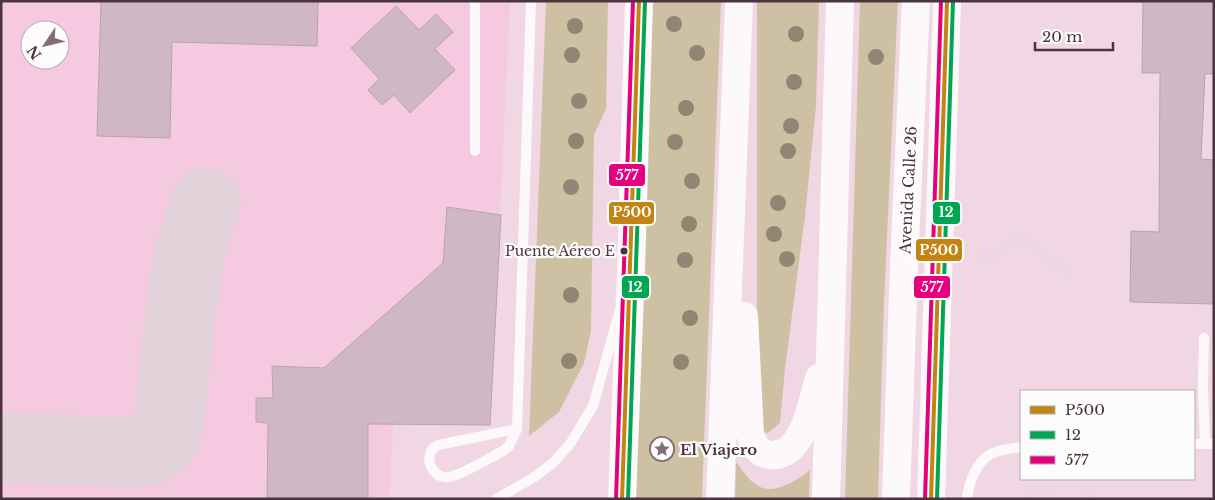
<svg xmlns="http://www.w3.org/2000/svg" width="1215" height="500" viewBox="0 0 1215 500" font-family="'Libre Baskerville',serif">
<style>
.built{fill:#f5cae0;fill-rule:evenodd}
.green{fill:#cec1a3}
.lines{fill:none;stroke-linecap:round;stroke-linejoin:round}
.taxiway{stroke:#e2d2da;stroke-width:70}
.building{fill:#cfb8c4;stroke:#b9a3af}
.path{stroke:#e3d9de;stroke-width:3;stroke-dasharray:4 4;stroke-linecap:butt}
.service{stroke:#fdf9fb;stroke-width:10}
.primary{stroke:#fdf9fb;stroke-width:28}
.bus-1-casing{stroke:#fcfcfc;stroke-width:8}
.bus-2-casing{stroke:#fcfcfc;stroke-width:8}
.bus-3-casing{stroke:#fcfcfc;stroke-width:8}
.bus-1{stroke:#c48413;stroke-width:4}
.bus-2{stroke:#00a651;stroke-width:4}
.bus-3{stroke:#e5007d;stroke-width:4}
.tree{fill:#928574}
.bus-dot{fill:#4c3340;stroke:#fcfcfc;stroke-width:2}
.labels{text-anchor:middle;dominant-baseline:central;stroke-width:4.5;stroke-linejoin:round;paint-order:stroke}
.bus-label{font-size:14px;fill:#4c3340;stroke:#fcfcfc;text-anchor:end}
.street-label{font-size:15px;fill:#4c3340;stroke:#fcfcfc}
.poi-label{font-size:15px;font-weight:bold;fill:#4c3340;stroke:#fcfcfc;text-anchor:start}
.line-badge{stroke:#fcfcfc;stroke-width:2}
.badge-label{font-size:14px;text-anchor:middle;font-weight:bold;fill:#fff}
</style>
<rect width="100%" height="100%" fill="#f1d6e4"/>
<path class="built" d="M1,1H510L490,425L393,424L389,499H1ZM30,30H60V60H30Z"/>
<path class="green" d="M546,1H608L606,109L594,135L591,331L584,363L559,412L529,436Z
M653,1H721L702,499H636L648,109Z
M757,1H819L816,106L805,216L785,369L780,423L768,433L763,432L757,321Z
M860,1H898L884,302L878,499H845Z
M736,462C742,469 747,478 754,483C771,498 796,481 810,470L809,499H735Z"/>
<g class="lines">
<path class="taxiway" d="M1,447L139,453C154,449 163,444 168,429L179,324L189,253L206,203"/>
</g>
<path class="building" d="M101,1H318L317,46L172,42L170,138L97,136Z
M1143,1H1214V74H1205L1201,159L1214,160V304L1130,302L1131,231L1159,232L1160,73H1142Z
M396,6L419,30L436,14L453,32L435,49L455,70L410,113L394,95L382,105L368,90L379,79L351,48Z
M447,207L501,215L490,425L368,424V499H267L268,423L256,422V398H273L272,366L324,368L443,263Z"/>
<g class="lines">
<path class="path" d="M981,257C997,260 1007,246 1017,236L1069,274
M1024,499C1045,489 1079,472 1094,499"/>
<path class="service" d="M474,1L475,4V151
M1204,338L1203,388L1205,444
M517,429L438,445C421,453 431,480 449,477C460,476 491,457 503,451L509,446L517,429L531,1
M1194,444H1214
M496,499L533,478L553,463L570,444L593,406L619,313
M967,499C968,486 974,469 984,459C992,450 1010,449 1021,447"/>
<path class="primary" d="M744,316L750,434C754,444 757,454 770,455C804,458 812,401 819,378
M622,499L631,269L639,1
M720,499L739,1
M826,499L840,1
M896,499L904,265L916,1
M931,499L947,1"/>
<defs>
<path id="bus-1" d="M622,499L639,1
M931,499L947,1"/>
<path id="bus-2" d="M628,499L645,1
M937,499L953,1"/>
<path id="bus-3" d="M616,499L633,1
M925,499L941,1"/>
</defs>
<use href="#bus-1" class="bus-1-casing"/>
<use href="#bus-2" class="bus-2-casing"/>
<use href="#bus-3" class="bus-3-casing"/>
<use href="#bus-1" class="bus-1"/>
<use href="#bus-2" class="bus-2"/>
<use href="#bus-3" class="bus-3"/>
</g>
<g class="tree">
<circle cx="674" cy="24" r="8"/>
<circle cx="575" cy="26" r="8"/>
<circle cx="796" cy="34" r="8"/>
<circle cx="697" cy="53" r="8"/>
<circle cx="572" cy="55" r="8"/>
<circle cx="876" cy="57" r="8"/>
<circle cx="794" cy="82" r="8"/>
<circle cx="579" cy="101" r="8"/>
<circle cx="686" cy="108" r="8"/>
<circle cx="791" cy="126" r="8"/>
<circle cx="576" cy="141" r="8"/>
<circle cx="675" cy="142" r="8"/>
<circle cx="788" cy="151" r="8"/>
<circle cx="692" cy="181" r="8"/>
<circle cx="571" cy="187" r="8"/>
<circle cx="778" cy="203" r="8"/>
<circle cx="689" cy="224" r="8"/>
<circle cx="774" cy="234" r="8"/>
<circle cx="787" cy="259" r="8"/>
<circle cx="685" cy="260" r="8"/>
<circle cx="571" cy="295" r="8"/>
<circle cx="690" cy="318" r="8"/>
<circle cx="569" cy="361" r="8"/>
<circle cx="681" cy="362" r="8"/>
</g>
<defs>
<symbol id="sight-ring" viewBox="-11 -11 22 22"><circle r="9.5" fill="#fcfcfc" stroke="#866c79" stroke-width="1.5"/><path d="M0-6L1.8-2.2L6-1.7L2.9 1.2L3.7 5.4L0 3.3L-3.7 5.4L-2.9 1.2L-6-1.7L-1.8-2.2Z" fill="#866c79"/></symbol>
</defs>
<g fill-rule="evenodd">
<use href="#sight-ring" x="648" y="435" width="28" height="28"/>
</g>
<circle class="bus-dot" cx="624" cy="251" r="4.5"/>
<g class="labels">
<g class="bus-label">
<text x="615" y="251">Puente Aéreo E</text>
</g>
<g class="street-label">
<text transform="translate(908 190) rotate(-87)">Avenida Calle 26</text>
</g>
<g class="poi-label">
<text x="680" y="449">El Viajero</text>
</g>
</g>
<g class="line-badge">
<rect x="608" y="163" width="38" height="24" rx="5" fill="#e5007d"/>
<rect x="932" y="201" width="29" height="24" rx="5" fill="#00a651"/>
<rect x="608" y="201" width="47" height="24" rx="5" fill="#c48413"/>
<rect x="915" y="238" width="48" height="24" rx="5" fill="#c48413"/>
<rect x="621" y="275" width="29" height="24" rx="5" fill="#00a651"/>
<rect x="913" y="275" width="38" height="24" rx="5" fill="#e5007d"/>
</g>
<g class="badge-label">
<text x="627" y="180">577</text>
<text x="946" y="217">12</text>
<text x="632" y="217">P500</text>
<text x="939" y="255">P500</text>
<text x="635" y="292">12</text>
<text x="932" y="292">577</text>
</g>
<rect width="1215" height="500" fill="none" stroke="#4c3340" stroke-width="5"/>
<rect x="1020" y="390" width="175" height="90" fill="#fcfcfc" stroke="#b6acb1"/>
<rect x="1030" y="406" width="25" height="8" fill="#c48413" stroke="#b6acb1"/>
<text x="1065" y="415" font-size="15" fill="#4c3340">P500</text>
<rect x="1030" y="431" width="25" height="8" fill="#00a651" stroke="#b6acb1"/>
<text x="1065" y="440" font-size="15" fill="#4c3340">12</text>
<rect x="1030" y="456" width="25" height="8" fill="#e5007d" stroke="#b6acb1"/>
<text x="1065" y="465" font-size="15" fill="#4c3340">577</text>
<g transform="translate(45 45) rotate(235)"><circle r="24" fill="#fcfcfc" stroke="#b6acb1"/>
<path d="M0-4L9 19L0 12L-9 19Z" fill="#866c79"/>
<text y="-8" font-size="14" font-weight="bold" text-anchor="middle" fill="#4c3340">N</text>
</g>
<path d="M1035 42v8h78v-8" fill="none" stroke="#4c3340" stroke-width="2.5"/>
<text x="1042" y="42" font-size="15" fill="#4c3340" stroke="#fcfcfc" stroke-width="4" paint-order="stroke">20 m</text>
</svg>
